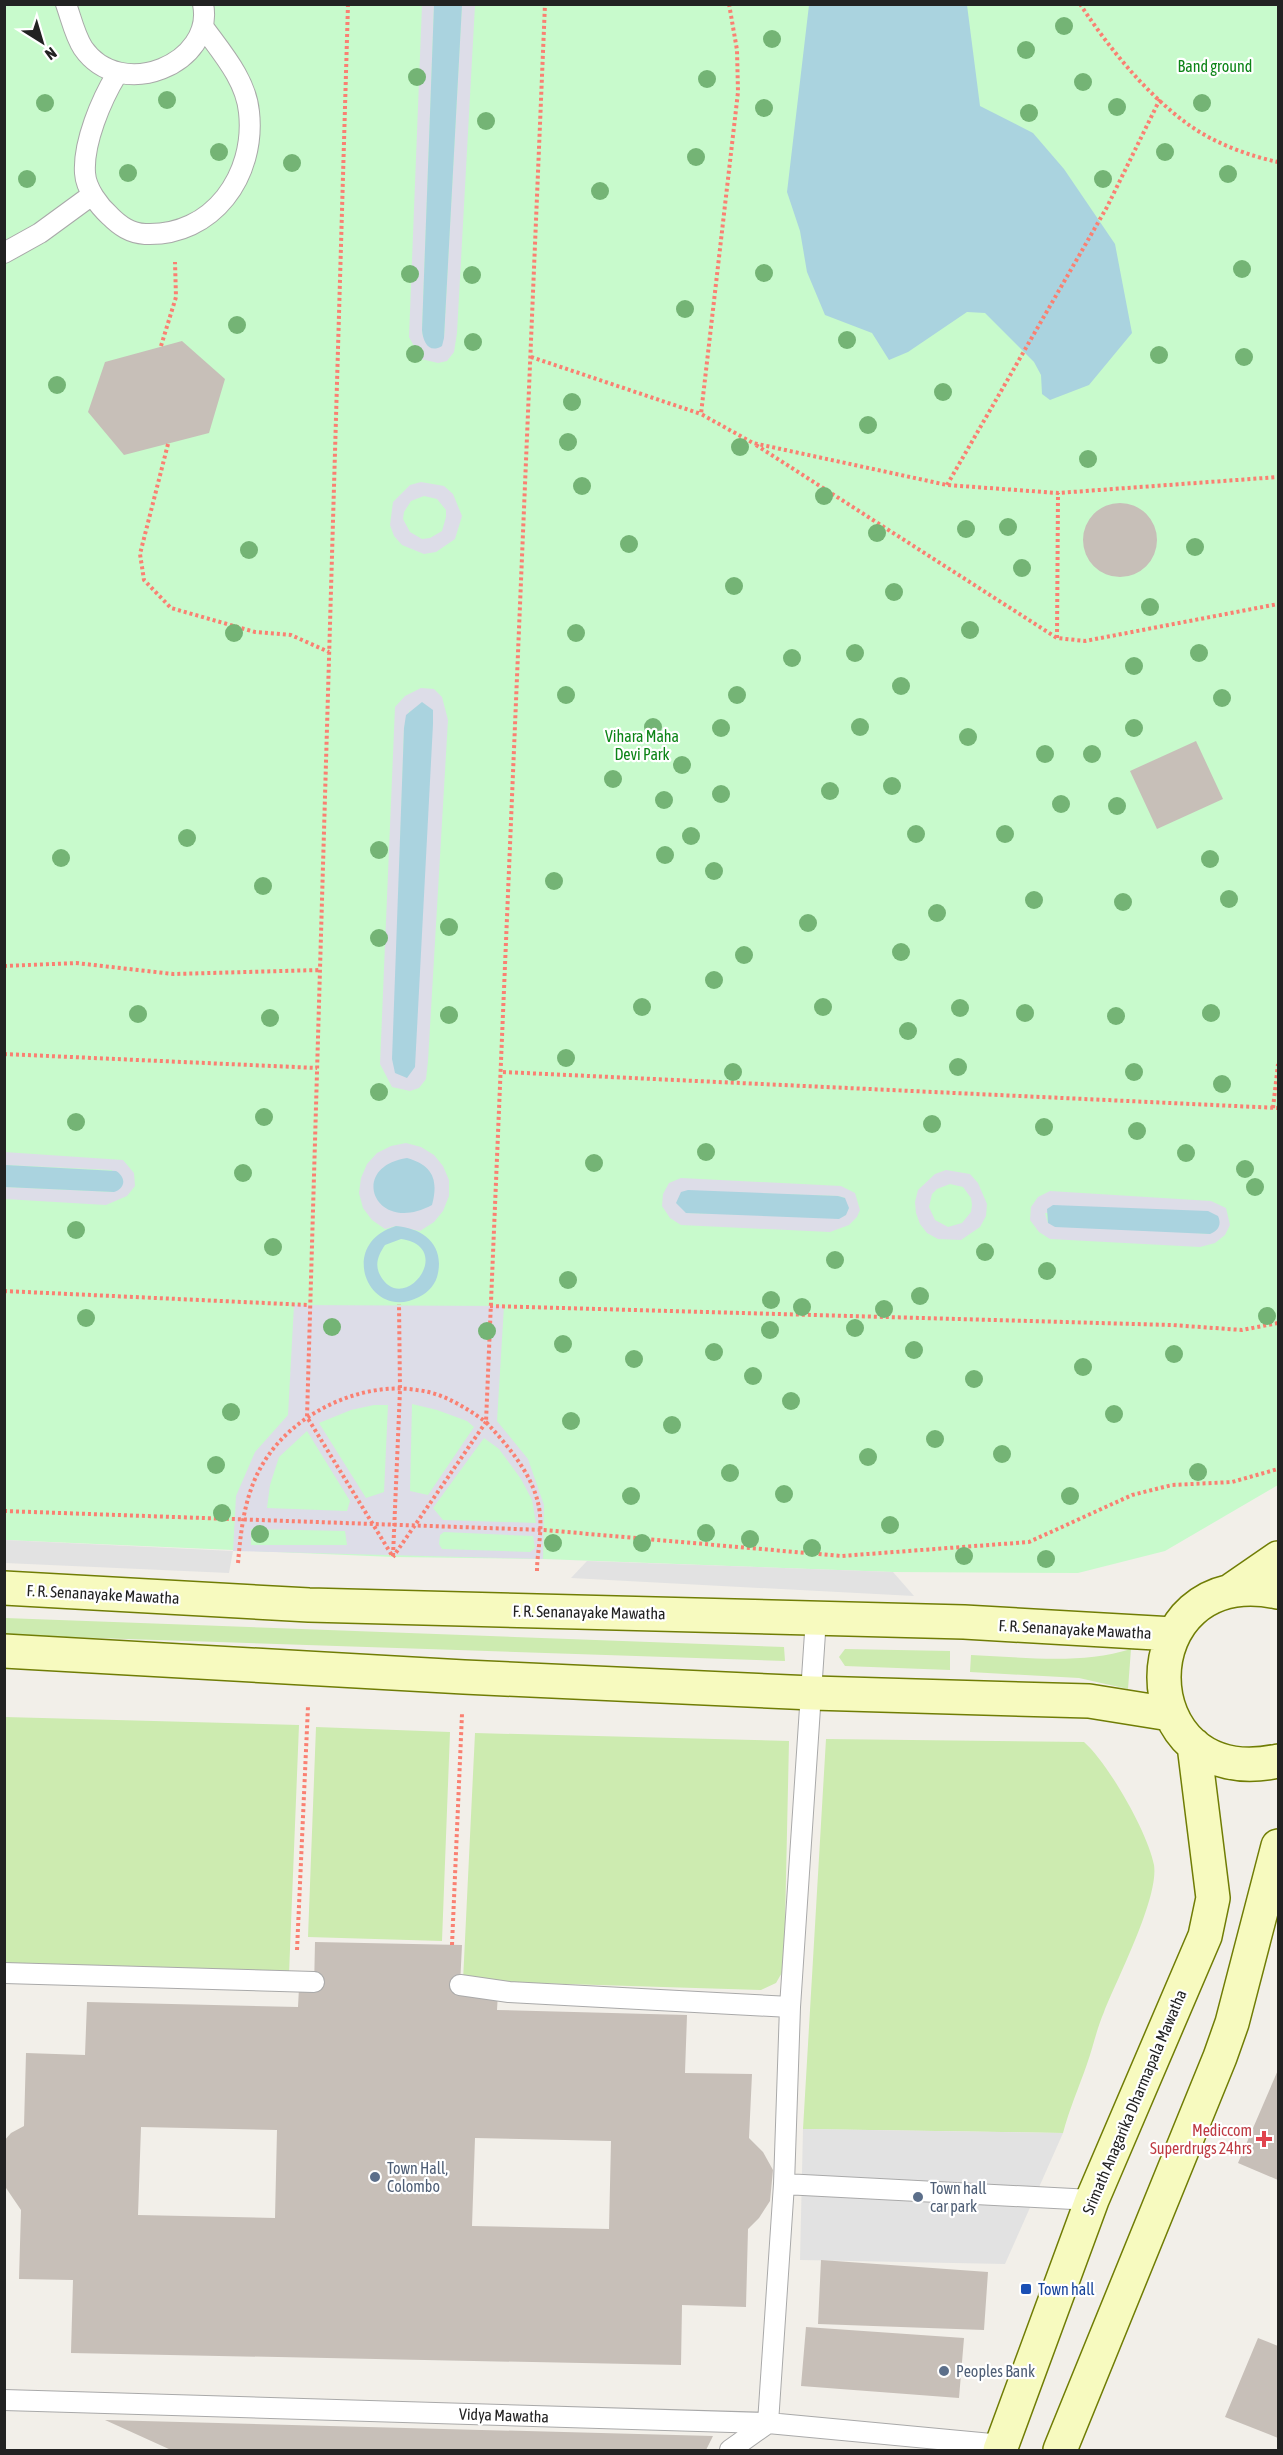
<svg xmlns="http://www.w3.org/2000/svg" width="1283" height="2455" viewBox="0 0 1283 2455" font-family="'Asap Condensed',sans-serif">
<style>
.grass{fill:#cdebb0}
.park{fill:#c8facc}
.parking{fill:#e2e2e2}
.plaza{fill:#dddde8;fill-rule:evenodd}
.water{fill:#aad3df;fill-rule:evenodd}
.building{fill:#c7bfb8;fill-rule:evenodd}
.lines{fill:none;stroke-linecap:round;stroke-linejoin:round}
.service-casing{stroke:#a9a9a9;stroke-width:22}
.secondary-casing{stroke:#707d05;stroke-width:36}
.path{stroke:#fa8072;stroke-width:4;stroke-dasharray:3 3;stroke-linecap:butt}
.service{stroke:#fff;stroke-width:20}
.secondary{stroke:#f7fabf;stroke-width:33}
.tree{fill:#74b475}
.health-dot{fill:#e0444e;stroke:#fff;stroke-width:2}
.service-dot{fill:#5c6f8a;stroke:#fff;stroke-width:2}
.transit-dot{fill:#1a4fb4;stroke:#fff;stroke-width:2}
.labels{text-anchor:middle;dominant-baseline:central;stroke-width:4.5;stroke-linejoin:round;paint-order:stroke}
.park-label{font-size:16px;fill:#0c8416;stroke:#fff}
.street-label{font-size:16px;fill:#222;stroke:#fff}
.health-label{font-size:16px;fill:#be3a42;stroke:#fff;text-anchor:end}
.service-label{font-size:16px;fill:#4e5e75;stroke:#fff;text-anchor:start}
.transit-label{font-size:16px;fill:#164399;stroke:#fff;text-anchor:start}
</style>
<rect width="100%" height="100%" fill="#f2efe9"/>
<path class="grass" d="M5,1618L784,1647L785,1661L5,1635Z
M845,1649L950,1651V1670L845,1666L839,1657Z
M1131,1649L1128,1689L1079,1678L970,1672L971,1655C1024,1657 1080,1665 1131,1649Z
M5,1717L299,1725L289,1974L5,1964Z
M316,1727L450,1732L442,1941L308,1937Z
M475,1733L789,1741L784,1969L776,1983L761,1990L463,1981Z
M826,1739L1084,1742C1108,1763 1148,1833 1154,1865C1159,1898 1117,1979 1104,2012C1097,2028 1093,2047 1087,2064C1079,2087 1069,2110 1063,2133L803,2129Z"/>
<path class="park" d="M4,5H1278V1485L1165,1551L1078,1573L893,1572L543,1559L393,1557L5,1540Z"/>
<path class="parking" d="M4,1540H5L233,1551L229,1573L5,1563Z
M587,1561L893,1572L914,1596L571,1578Z
M803,2129L1063,2133L1005,2264L800,2260Z"/>
<path class="plaza" d="M422,5H434L422,330L423,337L444,338L462,5H475L457,333L454,352L447,361L438,363L421,359L409,337Z
M421,482L444,486L453,494L462,516L455,539L436,552L424,554L402,545L394,536L390,525L393,502L410,485ZM424,496L437,499L446,510V517L442,531L430,538L422,539L410,532L403,519L404,512L411,501Z
M421,688L434,689L442,697L448,720L428,1061L426,1079L419,1088L410,1091L392,1087L380,1064L395,707L405,696ZM410,709L393,1066L404,728Z
M406,1143L421,1147L434,1155L443,1166L449,1180V1196L443,1211L434,1222L420,1231L396,1226L385,1229L372,1220L363,1208L359,1193L361,1178L367,1164L377,1153L391,1146Z
M4,1152L123,1160L134,1173L135,1186L127,1196L106,1205L5,1199V1187L114,1192L112,1170L5,1165Z
M946,1170L970,1174L978,1183L987,1204L986,1216L980,1227L961,1240L938,1239L927,1233L920,1224L916,1213L915,1202L918,1190L935,1174ZM950,1184L963,1187L971,1198L972,1205L971,1212L962,1223L948,1227L935,1220L929,1207L932,1194L937,1189Z
M681,1178L841,1186L855,1193L860,1210L857,1217L849,1225L830,1232L681,1225L670,1218L662,1206L663,1194L669,1183ZM684,1191L838,1196L845,1198L843,1217L686,1213Z
M1050,1191L1211,1201L1226,1208L1230,1225L1225,1235L1215,1243L1200,1247L1050,1239L1039,1232L1030,1220L1031,1207L1038,1197ZM1045,1213L1218,1216L1210,1234L1048,1223Z
M294,1305L504,1306L497,1421L528,1459L544,1505L543,1559L233,1551L236,1496L255,1452L288,1415ZM412,1404L437,1410L467,1421L474,1427L428,1495L410,1491ZM374,1405H388L384,1492L366,1498L319,1423L351,1410ZM307,1431L350,1501L347,1511L267,1508L270,1485L279,1457ZM484,1438L499,1449L521,1479L532,1500L536,1523L443,1520L433,1508ZM251,1529L345,1531L347,1545H251ZM444,1532L533,1536L535,1548L530,1552L442,1549L439,1544L440,1535Z"/>
<path class="water" d="M434,5H462L444,338L442,346C429,354 423,342 422,330Z
M809,5H967L980,106L1033,133L1064,169L1115,244L1132,333L1089,385L1050,400L1042,394L1041,375L1034,362L985,313L967,312L908,352L889,360L872,333L825,315L807,272L800,231L787,192Z
M422,702L433,710V724L415,1067L407,1078L395,1073L392,1059L404,728L406,715Z
M407,1158C432,1165 439,1179 432,1205C375,1236 347,1167 407,1158Z
M5,1165L116,1171C126,1177 126,1188 114,1192L5,1187Z
M688,1190L838,1196L845,1198L849,1208L846,1215L839,1219L686,1213L676,1203L681,1192Z
M1053,1205L1208,1211L1218,1216C1222,1225 1218,1231 1210,1234L1055,1227L1048,1223L1047,1209Z
M396,1226C422,1228 444,1244 438,1273C436,1284 429,1292 419,1297C369,1323 336,1244 396,1226ZM401,1239C457,1247 403,1318 380,1275C374,1264 379,1254 385,1245Z"/>
<path class="building" d="M182,341L225,379L209,433L124,455L88,412L105,362Z
M1083 540a37 37 0 1 1 74 0a37 37 0 1 1-74 0Z
M1196,741L1223,799L1157,829L1130,771Z
M315,1942L462,1945L460,1985L498,1993L497,2010L687,2015L685,2073L752,2074L749,2138L763,2152L773,2170L770,2201L759,2218L748,2229L746,2307L682,2305L681,2365L71,2353L73,2280L19,2279L21,2210L4,2185V2141L11,2133L24,2126L26,2053L85,2055L87,2002L298,2007L299,1988L314,1989ZM141,2127L277,2130L275,2218L138,2215ZM475,2138L611,2141L609,2229L472,2226Z
M1278,2070V2180L1238,2163Z
M821,2260L988,2272L984,2330L818,2324Z
M806,2327L964,2338L959,2398L801,2386Z
M1258,2338L1278,2346V2438L1225,2417Z
M105,2420L713,2436L706,2450H171Z"/>
<g class="lines">
<defs>
<path id="service" d="M66,4C71,18 75,36 83,48C121,103 215,63 203,4
M117,74C101,100 83,143 85,173C86,189 99,206 110,216C120,226 130,233 145,234C213,237 256,175 249,112C246,80 222,53 204,28
M4,253L40,233L92,195
M4,1973L314,1982
M460,1985L509,1992L790,2007
M784,2184L1092,2200
M4,2400L768,2423L1002,2445
M730,2450L768,2423L784,2184L790,2007L816,1618"/>
<path id="secondary" d="M4,1588L309,1605L964,1622L1173,1634
M1233,1589L1278,1558
M1278,1592C1126,1561 1126,1794 1278,1761
M4,1651L464,1677L813,1693L1089,1701L1170,1714
M1000,2450L1092,2200L1205,1936L1213,1898L1194,1745
M1060,2450L1220,2057L1232,2023L1278,1846"/>
</defs>
<use href="#service" class="service-casing"/>
<use href="#secondary" class="secondary-casing"/>
<path class="path" d="M348,4L307,1417L393,1557
M729,4L737,50L738,92L701,414L753,443L947,485L1058,493L1278,477
M1080,4C1109,48 1146,94 1189,125C1214,143 1249,156 1278,162
M161,346L176,297L175,262
M531,357L701,414
M168,444L140,554L144,580L171,608L255,632L291,635L329,652
M756,445L1057,638L1085,641L1278,604
M947,485L1107,207L1160,99
M1057,638L1058,493
M4,966L76,963L173,974L320,970
M4,1054L317,1068
M503,1072L1278,1108
M1273,1108L1278,1064
M4,1291L308,1305
M490,1306L1172,1325L1242,1330L1278,1323
M4,1511L544,1530L841,1556L1029,1542L1132,1495L1172,1485L1232,1482L1278,1469
M393,1556L400,1390L399,1304
M238,1563C241,1528 245,1492 264,1462C293,1414 360,1381 417,1390C443,1393 465,1407 486,1422L393,1557
M537,1571C537,1553 542,1534 540,1515C537,1479 509,1447 486,1422L545,4
M452,1945L462,1714
M297,1950L308,1706"/>
<use href="#service" class="service"/>
<use href="#secondary" class="secondary"/>
</g>
<g class="tree">
<circle cx="1064" cy="26" r="9"/>
<circle cx="772" cy="39" r="9"/>
<circle cx="1026" cy="50" r="9"/>
<circle cx="417" cy="77" r="9"/>
<circle cx="707" cy="79" r="9"/>
<circle cx="1083" cy="82" r="9"/>
<circle cx="167" cy="100" r="9"/>
<circle cx="45" cy="103" r="9"/>
<circle cx="1202" cy="103" r="9"/>
<circle cx="1117" cy="107" r="9"/>
<circle cx="764" cy="108" r="9"/>
<circle cx="1029" cy="113" r="9"/>
<circle cx="486" cy="121" r="9"/>
<circle cx="219" cy="152" r="9"/>
<circle cx="1165" cy="152" r="9"/>
<circle cx="696" cy="157" r="9"/>
<circle cx="292" cy="163" r="9"/>
<circle cx="128" cy="173" r="9"/>
<circle cx="1228" cy="174" r="9"/>
<circle cx="27" cy="179" r="9"/>
<circle cx="1103" cy="179" r="9"/>
<circle cx="600" cy="191" r="9"/>
<circle cx="1242" cy="269" r="9"/>
<circle cx="764" cy="273" r="9"/>
<circle cx="410" cy="274" r="9"/>
<circle cx="472" cy="275" r="9"/>
<circle cx="685" cy="309" r="9"/>
<circle cx="237" cy="325" r="9"/>
<circle cx="847" cy="340" r="9"/>
<circle cx="473" cy="342" r="9"/>
<circle cx="415" cy="354" r="9"/>
<circle cx="1159" cy="355" r="9"/>
<circle cx="1244" cy="357" r="9"/>
<circle cx="57" cy="385" r="9"/>
<circle cx="943" cy="392" r="9"/>
<circle cx="572" cy="402" r="9"/>
<circle cx="868" cy="425" r="9"/>
<circle cx="568" cy="442" r="9"/>
<circle cx="740" cy="447" r="9"/>
<circle cx="1088" cy="459" r="9"/>
<circle cx="582" cy="486" r="9"/>
<circle cx="824" cy="496" r="9"/>
<circle cx="1008" cy="527" r="9"/>
<circle cx="966" cy="529" r="9"/>
<circle cx="877" cy="533" r="9"/>
<circle cx="629" cy="544" r="9"/>
<circle cx="1195" cy="547" r="9"/>
<circle cx="249" cy="550" r="9"/>
<circle cx="1022" cy="568" r="9"/>
<circle cx="734" cy="586" r="9"/>
<circle cx="894" cy="592" r="9"/>
<circle cx="1150" cy="607" r="9"/>
<circle cx="970" cy="630" r="9"/>
<circle cx="234" cy="633" r="9"/>
<circle cx="576" cy="633" r="9"/>
<circle cx="855" cy="653" r="9"/>
<circle cx="1199" cy="653" r="9"/>
<circle cx="792" cy="658" r="9"/>
<circle cx="1134" cy="666" r="9"/>
<circle cx="901" cy="686" r="9"/>
<circle cx="566" cy="695" r="9"/>
<circle cx="737" cy="695" r="9"/>
<circle cx="1222" cy="698" r="9"/>
<circle cx="653" cy="727" r="9"/>
<circle cx="860" cy="727" r="9"/>
<circle cx="721" cy="728" r="9"/>
<circle cx="1134" cy="728" r="9"/>
<circle cx="968" cy="737" r="9"/>
<circle cx="1045" cy="754" r="9"/>
<circle cx="1092" cy="754" r="9"/>
<circle cx="682" cy="765" r="9"/>
<circle cx="613" cy="779" r="9"/>
<circle cx="892" cy="786" r="9"/>
<circle cx="830" cy="791" r="9"/>
<circle cx="721" cy="794" r="9"/>
<circle cx="664" cy="800" r="9"/>
<circle cx="1061" cy="804" r="9"/>
<circle cx="1117" cy="806" r="9"/>
<circle cx="916" cy="834" r="9"/>
<circle cx="1005" cy="834" r="9"/>
<circle cx="691" cy="836" r="9"/>
<circle cx="187" cy="838" r="9"/>
<circle cx="379" cy="850" r="9"/>
<circle cx="665" cy="855" r="9"/>
<circle cx="61" cy="858" r="9"/>
<circle cx="1210" cy="859" r="9"/>
<circle cx="714" cy="871" r="9"/>
<circle cx="554" cy="881" r="9"/>
<circle cx="263" cy="886" r="9"/>
<circle cx="1229" cy="899" r="9"/>
<circle cx="1034" cy="900" r="9"/>
<circle cx="1123" cy="902" r="9"/>
<circle cx="937" cy="913" r="9"/>
<circle cx="808" cy="923" r="9"/>
<circle cx="449" cy="927" r="9"/>
<circle cx="379" cy="938" r="9"/>
<circle cx="901" cy="952" r="9"/>
<circle cx="744" cy="955" r="9"/>
<circle cx="714" cy="980" r="9"/>
<circle cx="642" cy="1007" r="9"/>
<circle cx="823" cy="1007" r="9"/>
<circle cx="960" cy="1008" r="9"/>
<circle cx="1025" cy="1013" r="9"/>
<circle cx="1211" cy="1013" r="9"/>
<circle cx="138" cy="1014" r="9"/>
<circle cx="449" cy="1015" r="9"/>
<circle cx="1116" cy="1016" r="9"/>
<circle cx="270" cy="1018" r="9"/>
<circle cx="908" cy="1031" r="9"/>
<circle cx="566" cy="1058" r="9"/>
<circle cx="958" cy="1067" r="9"/>
<circle cx="733" cy="1072" r="9"/>
<circle cx="1134" cy="1072" r="9"/>
<circle cx="1222" cy="1084" r="9"/>
<circle cx="379" cy="1092" r="9"/>
<circle cx="264" cy="1117" r="9"/>
<circle cx="76" cy="1122" r="9"/>
<circle cx="932" cy="1124" r="9"/>
<circle cx="1044" cy="1127" r="9"/>
<circle cx="1137" cy="1131" r="9"/>
<circle cx="706" cy="1152" r="9"/>
<circle cx="1186" cy="1153" r="9"/>
<circle cx="594" cy="1163" r="9"/>
<circle cx="1245" cy="1169" r="9"/>
<circle cx="243" cy="1173" r="9"/>
<circle cx="1255" cy="1187" r="9"/>
<circle cx="76" cy="1230" r="9"/>
<circle cx="273" cy="1247" r="9"/>
<circle cx="985" cy="1252" r="9"/>
<circle cx="835" cy="1260" r="9"/>
<circle cx="1047" cy="1271" r="9"/>
<circle cx="568" cy="1280" r="9"/>
<circle cx="920" cy="1296" r="9"/>
<circle cx="771" cy="1300" r="9"/>
<circle cx="802" cy="1307" r="9"/>
<circle cx="884" cy="1309" r="9"/>
<circle cx="1267" cy="1316" r="9"/>
<circle cx="86" cy="1318" r="9"/>
<circle cx="332" cy="1327" r="9"/>
<circle cx="855" cy="1328" r="9"/>
<circle cx="770" cy="1330" r="9"/>
<circle cx="487" cy="1331" r="9"/>
<circle cx="563" cy="1344" r="9"/>
<circle cx="914" cy="1350" r="9"/>
<circle cx="714" cy="1352" r="9"/>
<circle cx="1174" cy="1354" r="9"/>
<circle cx="634" cy="1359" r="9"/>
<circle cx="1083" cy="1367" r="9"/>
<circle cx="753" cy="1376" r="9"/>
<circle cx="974" cy="1379" r="9"/>
<circle cx="791" cy="1401" r="9"/>
<circle cx="231" cy="1412" r="9"/>
<circle cx="1114" cy="1414" r="9"/>
<circle cx="571" cy="1421" r="9"/>
<circle cx="672" cy="1425" r="9"/>
<circle cx="935" cy="1439" r="9"/>
<circle cx="1002" cy="1454" r="9"/>
<circle cx="868" cy="1457" r="9"/>
<circle cx="216" cy="1465" r="9"/>
<circle cx="1198" cy="1472" r="9"/>
<circle cx="730" cy="1473" r="9"/>
<circle cx="784" cy="1494" r="9"/>
<circle cx="631" cy="1496" r="9"/>
<circle cx="1070" cy="1496" r="9"/>
<circle cx="222" cy="1513" r="9"/>
<circle cx="890" cy="1525" r="9"/>
<circle cx="706" cy="1533" r="9"/>
<circle cx="260" cy="1534" r="9"/>
<circle cx="750" cy="1539" r="9"/>
<circle cx="553" cy="1543" r="9"/>
<circle cx="642" cy="1543" r="9"/>
<circle cx="812" cy="1548" r="9"/>
<circle cx="964" cy="1556" r="9"/>
<circle cx="1046" cy="1559" r="9"/>
</g>
<path class="health-dot" d="M1261 2130h6v6h6v6h-6v6h-6v-6h-6v-6h6z"/>
<g class="service-dot">
<circle cx="375" cy="2177" r="6"/>
<circle cx="918" cy="2197" r="6"/>
<circle cx="944" cy="2371" r="6"/>
</g>
<rect class="transit-dot" x="1020" y="2283" width="12" height="12" rx="3"/>
<g class="labels">
<g class="park-label">
<text x="1215" y="66">Band ground</text>
<text x="642" y="736">Vihara Maha<tspan x="642" dy="18">Devi Park</tspan></text>
</g>
<g class="street-label">
<text transform="translate(103 1594) rotate(3)">F. R. Senanayake Mawatha</text>
<text transform="translate(589 1612) rotate(1)">F. R. Senanayake Mawatha</text>
<text transform="translate(1075 1629) rotate(3)">F. R. Senanayake Mawatha</text>
<text transform="translate(1134 2102) rotate(-67)">Srimath Anagarika Dharmapala Mawatha</text>
<text transform="translate(504 2415) rotate(2)">Vidya Mawatha</text>
</g>
<g class="health-label">
<text x="1252" y="2130">Mediccom<tspan x="1252" dy="18">Superdrugs 24hrs</tspan></text>
</g>
<g class="service-label">
<text x="387" y="2168">Town Hall,<tspan x="387" dy="18">Colombo</tspan></text>
<text x="930" y="2188">Town hall<tspan x="930" dy="18">car park</tspan></text>
<text x="956" y="2371">Peoples Bank</text>
</g>
<g class="transit-label">
<text x="1038" y="2289">Town hall</text>
</g>
</g>
<rect width="1283" height="2455" fill="none" stroke="#222222" stroke-width="12"/>
<g transform="translate(42 42) rotate(143)" stroke="#ffffff" stroke-width="4.5" paint-order="stroke">
<path d="M0-4.5L10 22L0 15L-10 22Z" fill="#222222"/>
<text y="-9" font-size="16" font-weight="bold" text-anchor="middle" fill="#222222">N</text>
</g>
</svg>
